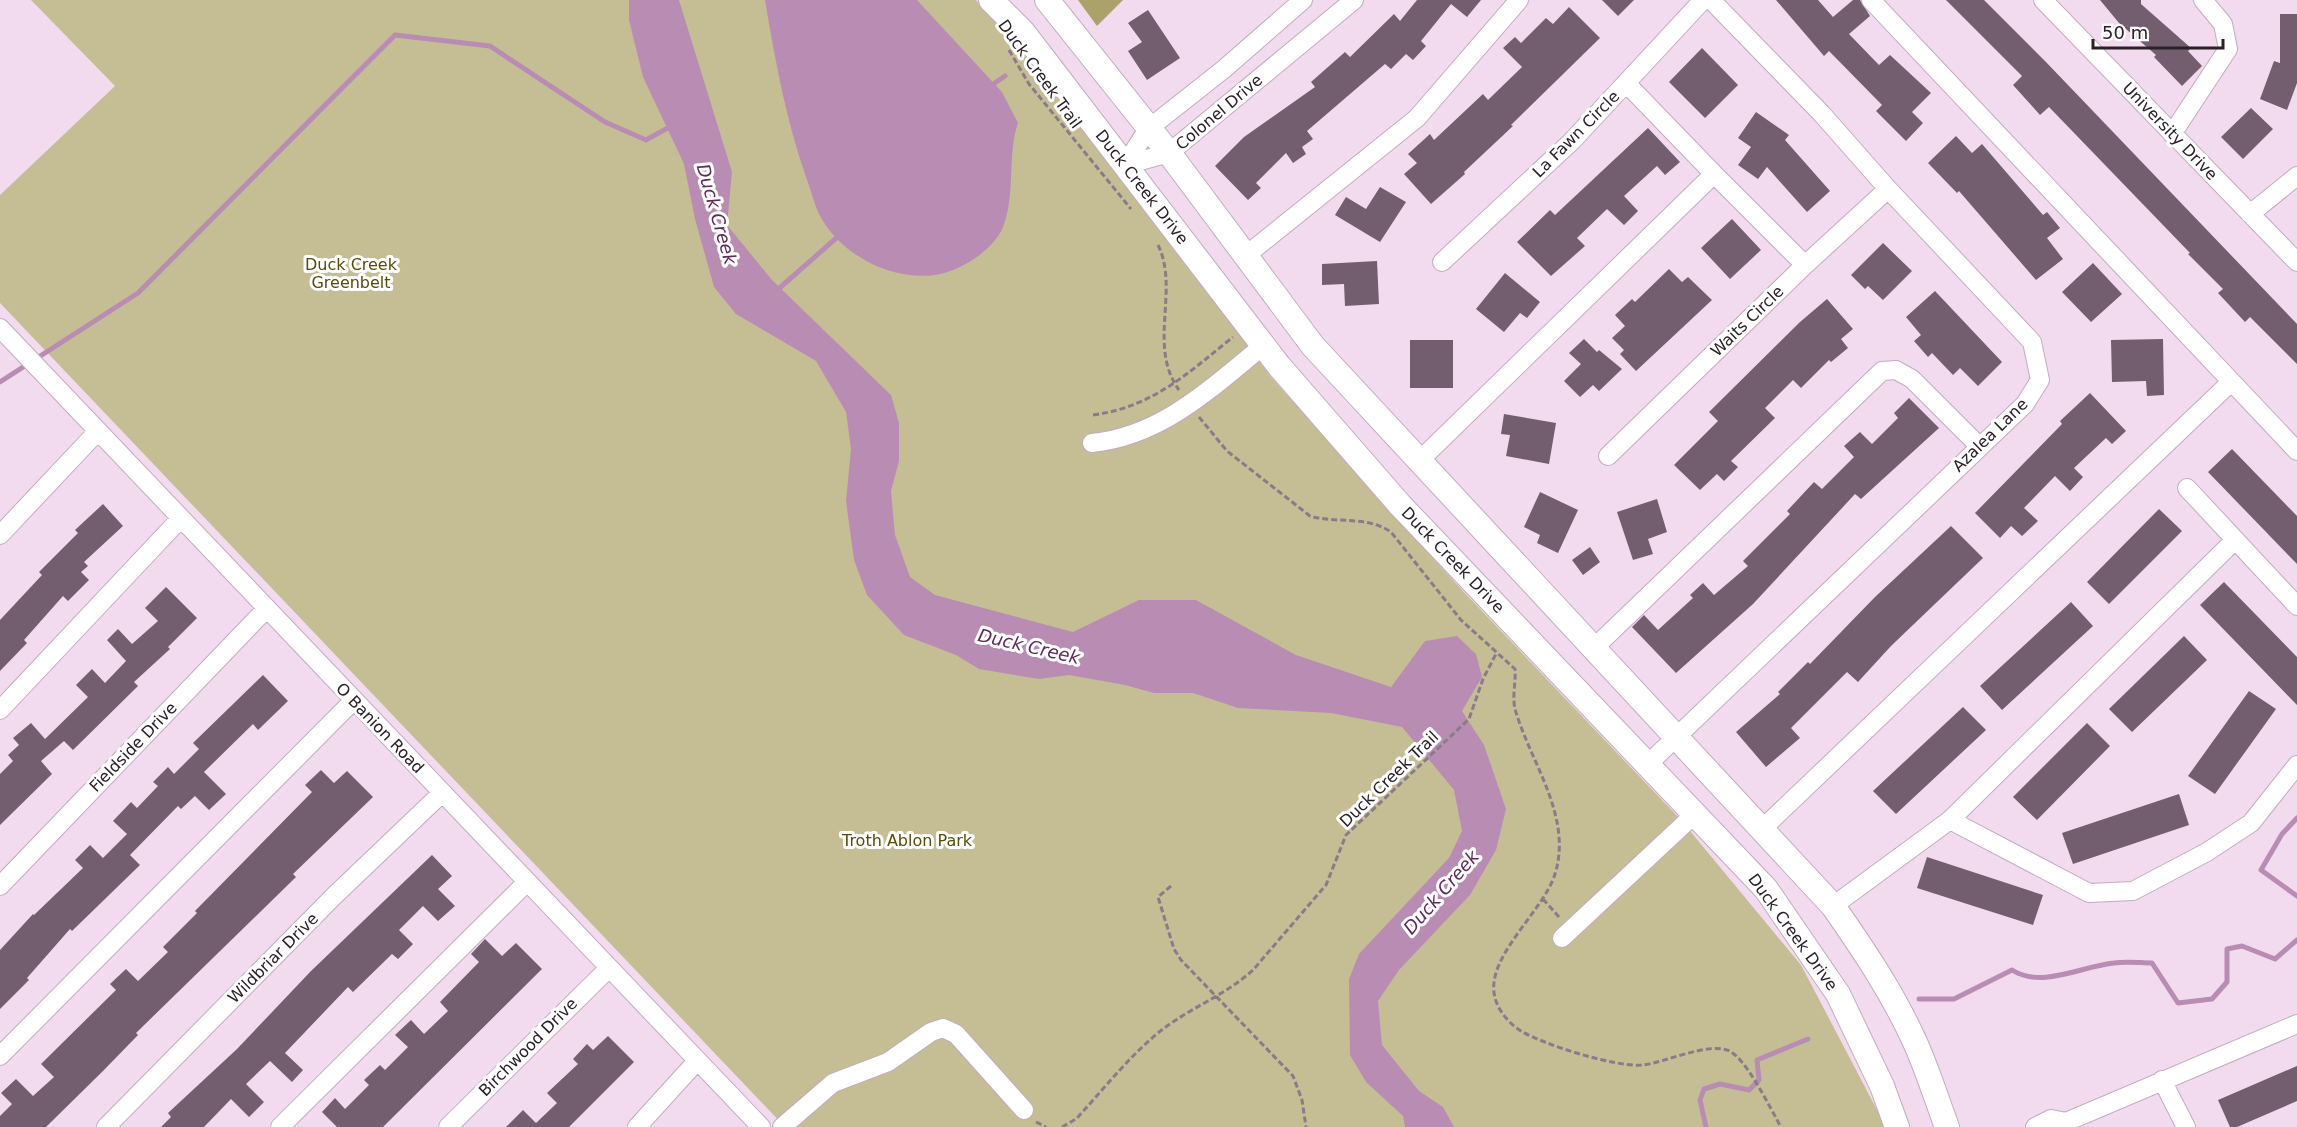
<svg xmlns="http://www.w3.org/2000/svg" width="2297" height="1127" viewBox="0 0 2297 1127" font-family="'DejaVu Sans',sans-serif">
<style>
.green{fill:#c5be95}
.forest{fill:#aba16a}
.water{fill:#b98db3}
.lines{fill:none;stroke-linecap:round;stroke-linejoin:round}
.stream{stroke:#b98db3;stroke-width:5}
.building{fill:#735e70}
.minor-casing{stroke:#c2acbf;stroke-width:20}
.major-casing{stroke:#c2acbf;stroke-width:26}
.path{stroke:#8a7b88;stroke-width:3;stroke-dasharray:6 3;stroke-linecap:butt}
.minor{stroke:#fff;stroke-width:18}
.major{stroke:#fff;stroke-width:24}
.labels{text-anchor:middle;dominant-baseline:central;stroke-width:6;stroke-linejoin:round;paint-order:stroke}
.street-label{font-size:16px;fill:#292028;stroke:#fff}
.park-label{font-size:16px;fill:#584d07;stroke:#fff}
.water-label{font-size:18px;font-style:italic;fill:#5f295a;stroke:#fff}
</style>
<rect width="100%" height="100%" fill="#f2dbef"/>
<path class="green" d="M31,0H976L1012,40L1196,274L1271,377L1461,589L1681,820L1801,965L1886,1127H785L0,303V195L115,86Z"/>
<path class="forest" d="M1078,0H1123L1097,26Z"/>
<path class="water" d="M629,0H679L732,172L727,225L772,280L891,395L899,423V461L891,491L895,535L910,577L935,595L1073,632L1139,600H1196L1296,655L1391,687L1425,641L1457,636L1476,654L1482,677L1462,711L1484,745L1506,809L1496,850L1470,895L1399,970L1378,1001L1382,1045L1419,1091L1443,1107L1454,1127H1405L1403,1116L1366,1082L1350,1055L1349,979L1359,954L1449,858L1462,831L1454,790L1402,727L1331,713L1238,708L1193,693H1154L1125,685L1069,675L1039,679L979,669L956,655L904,635L867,595L854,560L846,501L851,449L846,412L816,361L736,314L714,287L695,219L684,164L643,77L629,20Z
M765,0H917L1002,92L1018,123C1007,154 1016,194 1003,227C994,250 959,272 935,275C891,281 841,255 820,216C814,204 811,190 806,177C786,120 775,60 765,0Z"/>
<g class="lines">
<path class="stream" d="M989,87L1005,76
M775,292L842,233
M0,382L138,293L395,35L490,46L605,122L646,140L673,125
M2297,818L2282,834L2261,870L2297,896
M1919,999H1954L2012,970C2042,989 2082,966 2114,963C2127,961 2140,963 2152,963L2178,1003L2212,999L2227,982V949L2242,946L2275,959L2297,940
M1706,1127L1700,1100L1704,1089L1720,1084L1749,1090L1759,1080L1757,1060L1808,1039"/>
</g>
<path class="building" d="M1417,0H1481L1467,17L1451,4L1421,41L1426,46L1413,60L1406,54L1391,69L1385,64L1307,131L1313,139L1302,147L1306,154L1293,163L1286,153L1256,183L1261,188L1248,200L1215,166L1244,137L1315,87L1311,82L1345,52L1350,57L1394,14L1400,21Z
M1602,0H1634L1618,16Z
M1776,0H1818L1833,17L1853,0H1860L1870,16L1849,34L1879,65L1890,55L1931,93L1912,112L1923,123L1906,141L1876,111L1882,105L1829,51L1824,56Z
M1946,0H1984L2045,61L2297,324V364L2250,317L2245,322L2218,293L2223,289L2188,254L2190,253L2049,107L2040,115L2013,85L2022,76Z
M2100,0H2141V4L2191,48L2188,51L2202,66L2182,86L2154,57L2156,55L2119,23Z
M1569,7L1600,38L1511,125L1513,126L1464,172L1465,174L1431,204L1404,174L1417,163L1408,154L1430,134L1434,140L1483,94L1488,100L1522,67L1503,48L1515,37L1521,43L1546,18L1553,24Z
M1148,10L1180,58L1147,80L1128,51L1142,42L1128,23Z
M2280,14H2297V83L2287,110L2260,99L2274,61L2280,63Z
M1702,48L1738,85L1705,118L1669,82Z
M2251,108L2273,129L2243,159L2221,137Z
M1756,112L1789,135L1785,140L1830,191L1807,212L1767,167L1758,179L1738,165L1751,147L1738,138Z
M1648,128L1680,162L1665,175L1657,166L1624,196L1638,211L1624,225L1607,209L1577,238L1585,246L1551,276L1517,242L1550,210L1555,215Z
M1956,136L1972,153L1982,144L2043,215L2047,212L2060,228L2047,238L2063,259L2036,280L1959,191L1957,193L1928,163Z
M1380,187L1406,202L1380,242L1335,215L1346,197L1366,209Z
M1732,219L1761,250L1730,279L1701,248Z
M1883,243L1912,271L1883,300L1868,286L1865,289L1851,275Z
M1377,261L1379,304L1345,306L1344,284L1322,285V264Z
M2093,263L2122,294L2091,322L2062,292Z
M1669,269L1682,282L1688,277L1712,300L1636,371L1620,354L1624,350L1612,338L1625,326L1615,315L1632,299L1635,302Z
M1505,273L1540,302L1527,318L1520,313L1504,332L1476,309Z
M1935,291L2002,362L1978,386L1960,368L1953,375L1932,353L1928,357L1914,341L1921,335L1906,317Z
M1827,299L1853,329L1841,339L1848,348L1831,362L1829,360L1801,388L1793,380L1765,408L1775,418L1731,461L1738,467L1724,481L1717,474L1700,490L1674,465L1718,421L1709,412L1800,322Z
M1584,339L1597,352L1599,350L1622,369L1599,391L1593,385L1580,397L1564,381L1581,364L1569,353Z
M2163,339L2164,395L2147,396L2146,381L2112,382L2111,340Z
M1410,340H1453V388H1410Z
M2090,393L2126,431L2112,444L2106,438L2074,468L2083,477L2070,491L2055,476L2024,508L2038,521L2022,536L2011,526L2000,538L1975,513L2062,424L2060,421Z
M1909,398L1939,428L1861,499L1855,494L1753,604L1676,673L1632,627L1644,615L1658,630L1693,598L1690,595L1703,583L1714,595L1748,566L1743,561L1790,514L1787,511L1814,482L1822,489L1854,457L1844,446L1860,432L1872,444L1898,418L1894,413Z
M1504,414L1556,423L1549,464L1506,456L1510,435L1501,434Z
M2232,449L2297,516V564L2208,472Z
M1540,492L1578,510L1558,553L1537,543L1540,535L1524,527Z
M1657,499L1667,532L1648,539L1653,554L1633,560L1617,512Z
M103,504L123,526L84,562L88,566L81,572L89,580L68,601L63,596L24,640L27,643L0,671V620L42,575L39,572L78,533L75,530Z
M2159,509L2182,531L2109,604L2087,582Z
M1951,526L1983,558L1891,646L1858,682L1847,672L1791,728L1800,738L1766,767L1736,732L1780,694L1778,692L1808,662L1810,664L1875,597Z
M1590,547L1600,562L1583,575L1572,560Z
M2224,582L2297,657V705L2200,605Z
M166,587L197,618L168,647L170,649L134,682L138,686L73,750L64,741L41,761L52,774L0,825V774L13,761L8,755L19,745L13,738L31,723L45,739L88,697L76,685L92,669L105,683L126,661L107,640L118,629L132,644L158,621L145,608Z
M2071,602L2093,626L2002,710L1980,686Z
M2184,636L2207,660L2132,732L2109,709Z
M263,675L288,701L258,730L253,724L204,772L226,794L209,810L195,796L181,809L178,806L130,855L140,865L72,931L70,929L27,978L29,980L0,1009V950L33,914L34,915L83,868L75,860L90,845L103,858L127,834L113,821L131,802L137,808L158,786L153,782L168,767L174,774L199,749L193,743Z
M2249,691L2276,709L2215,794L2188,776Z
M1963,707L1986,730L1896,814L1873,791Z
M2087,723L2110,746L2037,820L2013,797Z
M321,770L334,783L347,771L373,797L293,874L296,877L136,1033L138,1035L103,1071L46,1127H0V1116L12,1104L1,1093L16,1079L33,1096L54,1077L41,1064L116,990L110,984L126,969L138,981L168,952L163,947L197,913L195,911L312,792L305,785Z
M2179,794L2189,825L2073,864L2062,833Z
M432,855L452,876L438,889L455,906L438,921L423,906L399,930L413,944L398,959L392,954L353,992L348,987L285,1053L303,1070L292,1082L270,1061L246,1084L264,1102L249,1117L231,1099L204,1127H161L171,1117L168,1113L237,1049L311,971Z
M1927,857L2043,895L2033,925L1917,888Z
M485,939L502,956L516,943L542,969L383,1127H337L322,1112L335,1098L345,1109L369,1085L364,1080L380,1065L385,1070L408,1047L395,1035L411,1020L424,1034L448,1011L440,1002L479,962L471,954Z
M608,1036L634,1062L569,1127H506L523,1110L536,1123L557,1103L547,1093L578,1064L573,1059L587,1044L593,1050Z
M2297,1066V1101L2237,1127H2230L2218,1100Z"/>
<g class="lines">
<defs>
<path id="minor" d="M1871,0L2297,451
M2043,0L2297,262
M1626,83L1714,174
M2172,134L2228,49L2223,24L2203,0
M1125,165L1169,153L1354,0
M1125,165L1148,129L1224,69L1303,0
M2250,214L2297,176
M1244,257L1417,118L1519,0
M1442,262L1572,141L1703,0
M0,328L761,1127
M1092,443C1162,436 1211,388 1264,345
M1608,456L1805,265L1888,189
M1418,462L1714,174L1805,265
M2187,488L2297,606
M0,535L98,431
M2235,540L1950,820L2089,893L2133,891L2207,852L2251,823L2297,765
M1593,649L1882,371L1896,370L1912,379L1979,446
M0,710L181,518
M1648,764L2025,404L2040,380L2032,342L1888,189L1821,113L1711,0
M1761,830L2231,382
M0,886L267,608
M1833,906L1950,820
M1562,938L1696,813
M0,1056L354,700
M2162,1080L2186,1127
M2066,1122L2297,1024
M106,1127L334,896L442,793
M280,1127L527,882
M448,1127L609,968
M637,1127L697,1061
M782,1127L833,1083L888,1062L931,1032L943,1028L956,1034L1024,1110
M2035,1127L2051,1119L2066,1122L2064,1127"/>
<path id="major" d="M991,0L1023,32L1279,366L1400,505L1766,889L1838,994L1882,1086L1897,1127
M1047,0L1169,153L1313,346L1833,906C1863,949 1892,992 1914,1040C1927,1068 1936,1098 1947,1127"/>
</defs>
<use href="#minor" class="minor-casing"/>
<use href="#major" class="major-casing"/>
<path class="path" d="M1009,50L1029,84L1131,209
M1158,245C1180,290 1147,346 1179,390
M1093,415C1153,407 1188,373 1233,337
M1199,417L1227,451L1310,516C1337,524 1366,515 1391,532L1461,620L1515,669C1516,682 1512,696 1515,709C1530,762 1573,816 1555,874C1543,913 1481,960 1496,1001C1500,1013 1511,1025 1521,1031C1544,1045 1618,1068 1643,1065C1666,1062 1706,1043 1727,1050C1745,1055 1771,1110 1781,1127
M1171,886L1158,897L1174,949L1181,960L1293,1076L1302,1100L1306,1127
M1543,899L1560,918
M1036,1122L1046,1127
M1062,1127L1076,1119C1105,1088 1133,1051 1167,1026C1195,1006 1228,993 1253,970L1326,885L1346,835L1469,719L1483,679L1497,652"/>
<use href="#minor" class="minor"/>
<use href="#major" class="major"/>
</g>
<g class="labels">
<g class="street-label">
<text transform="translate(1040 74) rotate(54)">Duck Creek Trail</text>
<text transform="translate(1219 112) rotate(-40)">Colonel Drive</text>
<text transform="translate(2170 131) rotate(46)">University Drive</text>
<text transform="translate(1576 134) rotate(-45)">La Fawn Circle</text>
<text transform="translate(1142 187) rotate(52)">Duck Creek Drive</text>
<text transform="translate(1747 321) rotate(-44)">Waits Circle</text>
<text transform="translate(1990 435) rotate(-44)">Azalea Lane</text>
<text transform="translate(1453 560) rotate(46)">Duck Creek Drive</text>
<text transform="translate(380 728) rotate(46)">O Banion Road</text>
<text transform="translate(133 747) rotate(-46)">Fieldside Drive</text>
<text transform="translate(1389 779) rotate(-44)">Duck Creek Trail</text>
<text transform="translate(1793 932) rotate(54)">Duck Creek Drive</text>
<text transform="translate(273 958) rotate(-45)">Wildbriar Drive</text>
<text transform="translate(528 1047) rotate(-45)">Birchwood Drive</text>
</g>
<g class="park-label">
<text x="351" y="264">Duck Creek<tspan x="351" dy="18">Greenbelt</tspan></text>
<text x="907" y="840">Troth Ablon Park</text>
</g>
<g class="water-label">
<text transform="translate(717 214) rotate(74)">Duck Creek</text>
<text transform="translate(1029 646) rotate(13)">Duck Creek</text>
<text transform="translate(1441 892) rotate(-49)">Duck Creek</text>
</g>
</g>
<path d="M2093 39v9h130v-9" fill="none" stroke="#292028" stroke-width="3"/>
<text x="2102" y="39" font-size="18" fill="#292028" stroke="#ffffff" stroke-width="4.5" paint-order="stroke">50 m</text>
</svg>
